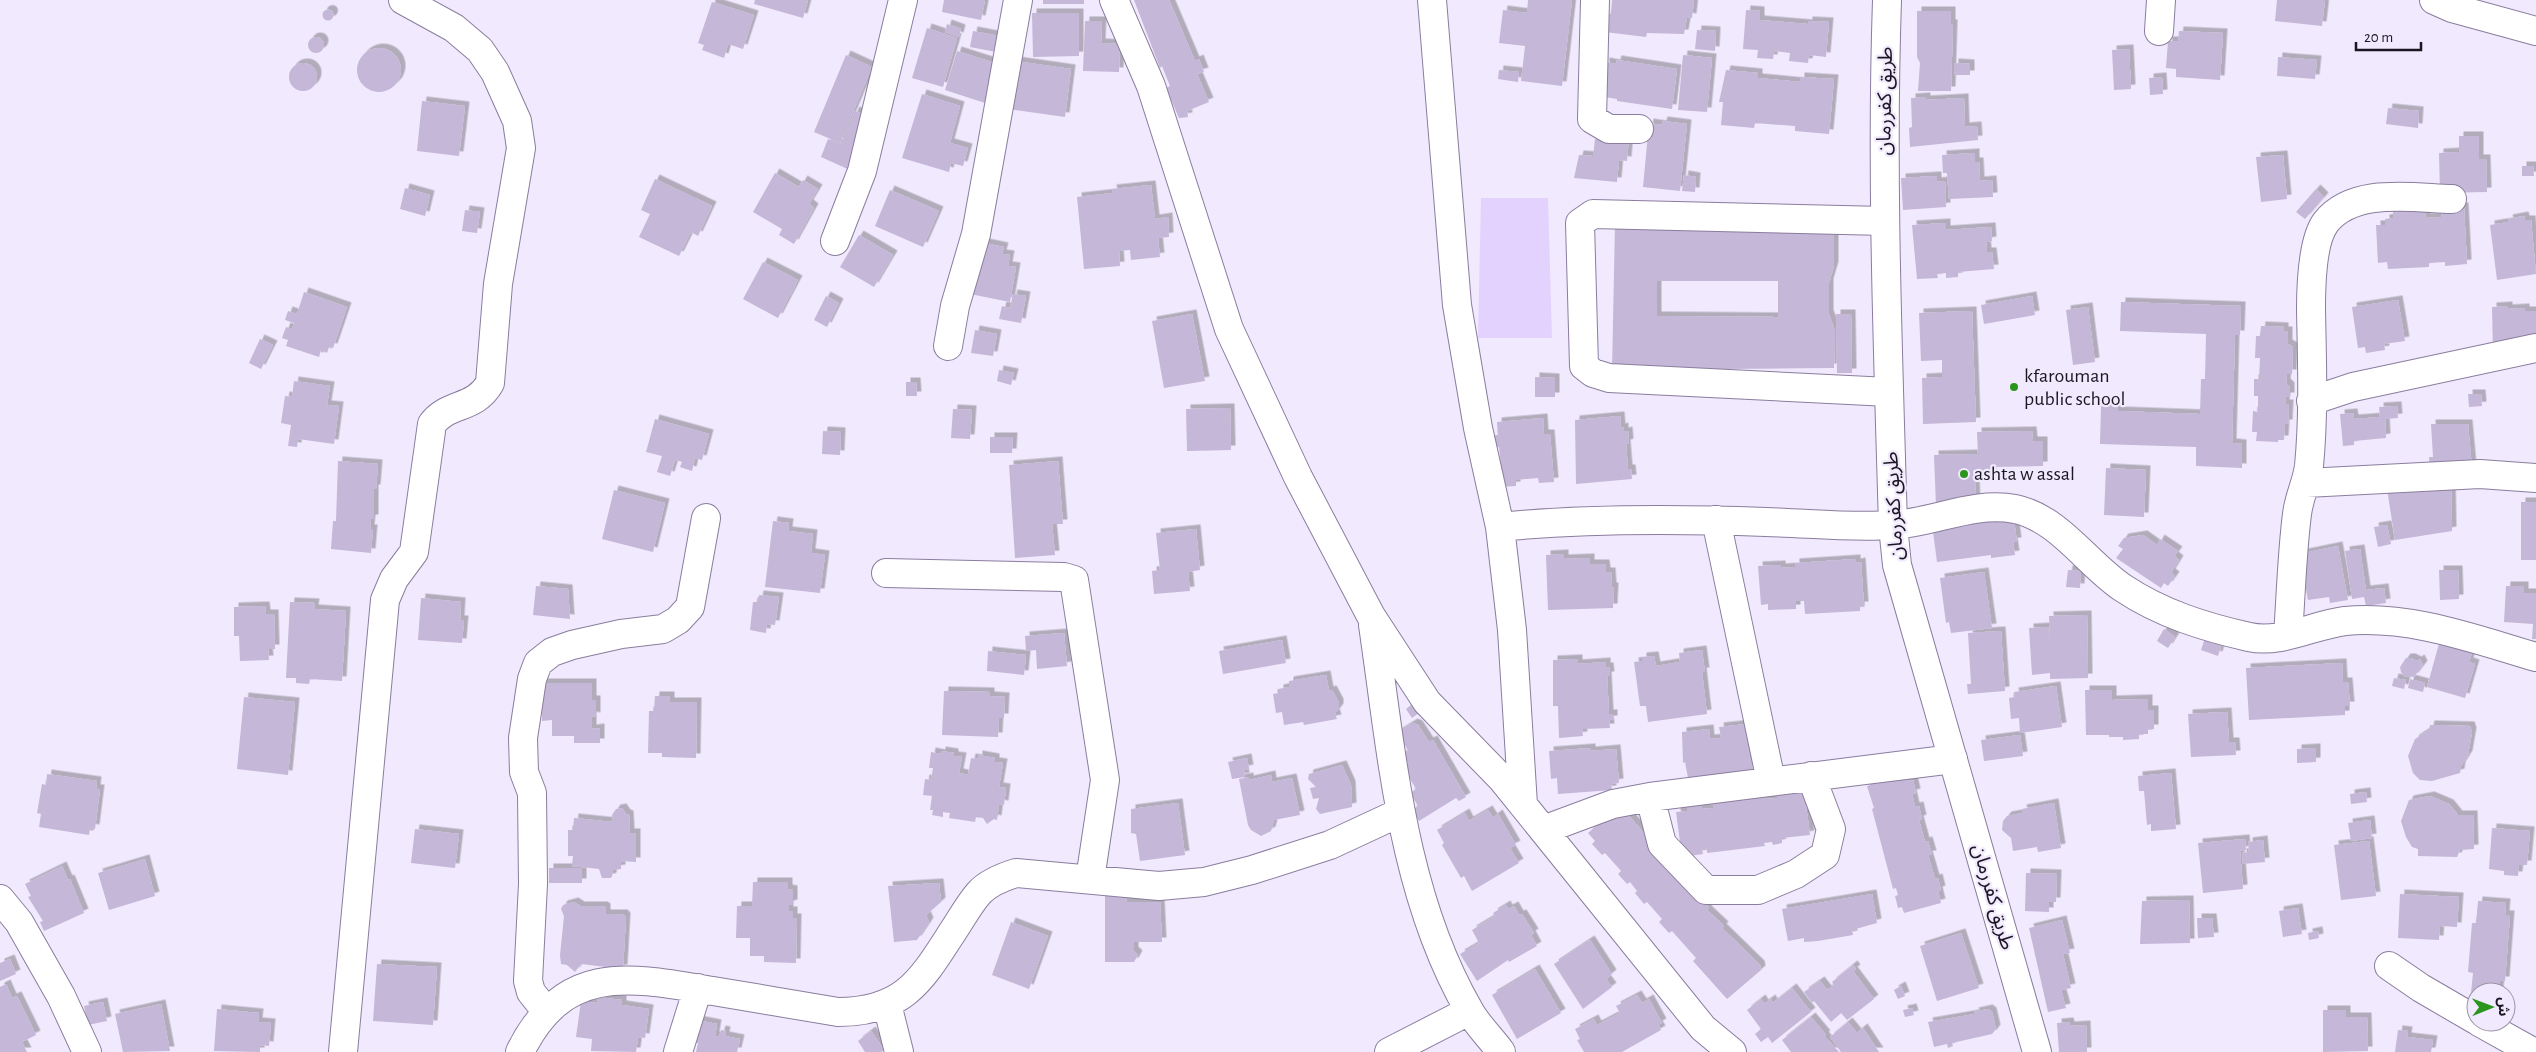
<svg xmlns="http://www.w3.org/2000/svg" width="2536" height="1052" viewBox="0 0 2536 1052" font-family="'Alegreya Sans','Noto Sans Arabic',sans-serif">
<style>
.green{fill:#e4d2fe}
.building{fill:#c4b7d8;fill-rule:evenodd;filter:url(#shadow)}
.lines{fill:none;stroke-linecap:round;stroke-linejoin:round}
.minor-casing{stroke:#8a7d9d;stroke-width:30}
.major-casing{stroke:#8a7d9d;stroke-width:30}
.minor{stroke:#fff;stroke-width:28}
.major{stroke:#fff;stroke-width:28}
.poi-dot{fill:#2c951e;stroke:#f1e9fe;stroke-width:2}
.labels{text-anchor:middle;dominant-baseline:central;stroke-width:4.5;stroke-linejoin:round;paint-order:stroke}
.street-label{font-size:20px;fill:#1b1622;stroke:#f1e9fe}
.poi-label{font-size:20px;fill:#1b1622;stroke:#f1e9fe;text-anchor:start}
</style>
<defs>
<filter id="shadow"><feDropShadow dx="4.5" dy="-4.5" stdDeviation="0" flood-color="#0004"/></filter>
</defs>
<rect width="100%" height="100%" fill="#f1e9fe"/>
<path class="green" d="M1481,198H1548L1552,338H1478Z"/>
<path class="building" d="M755,0H808L803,18L754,4Z
M944,0H985L981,20L942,12Z
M1043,0H1084V4H1043Z
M1134,0H1169L1195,61L1199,59L1204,72L1197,74L1209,102L1187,111L1188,117L1179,118L1166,88L1170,86L1162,66L1160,68Z
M1528,0H1572L1562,86L1521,81L1525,46L1499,43L1503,10L1527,13Z
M1612,0H1694L1692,18L1687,17L1684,34L1647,33L1646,37L1605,32L1607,14H1611Z
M2277,0H2325L2322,26L2275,21Z
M712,2L754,15L743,49L728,44L724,58L702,50L704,45L698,43Z
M322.5 15a5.5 5.5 0 1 1 11 0a5.5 5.5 0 1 1-11 0Z
M1746,10L1760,11V20L1808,24V21L1829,22L1826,57L1809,55L1808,63L1789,61L1790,53L1774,51L1773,59L1757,58L1758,50L1743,49Z
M1917,11H1951V24H1953L1951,91H1918L1920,63L1917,57Z
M1032,13H1079V56L1033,57Z
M1085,21H1102L1101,43L1120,44L1119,72L1083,71Z
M947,24L961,29L959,37L945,32Z
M927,28L957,38L943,87L912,78Z
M1697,30L1716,31L1715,51L1695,49Z
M973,31L999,36L996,52L970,47Z
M2179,31L2223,33L2220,80L2176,77V69L2166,68L2168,41H2178Z
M308 45a8 8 0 1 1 16 0a8 8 0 1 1-16 0Z
M357 70a22 22 0 1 1 44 0a22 22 0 1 1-44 0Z
M2129,49L2131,89L2114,90L2112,50Z
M957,51L998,64L985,103L945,90Z
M846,55L872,67L840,143L814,132Z
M1683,55L1712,58L1707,112L1678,110Z
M2278,57L2317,60L2315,79L2277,76Z
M1617,60L1677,69L1672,109L1617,101V99L1605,97V62L1616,64Z
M1015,61L1071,69L1065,117L1008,109Z
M1954,63L1970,64V75H1954Z
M289 77a14 14 0 1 1 28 0a14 14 0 1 1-28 0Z
M1499,70L1519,72L1518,82L1498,79Z
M1726,70L1758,73V78L1800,82V77L1834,79L1829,134L1795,131V126L1755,123L1754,128L1721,125L1723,102H1719Z
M2162,77L2163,94L2150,95L2149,78Z
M922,94L960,106L950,143L968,148L963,166L951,163L949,172L902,158Z
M1926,97V100L1964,98L1965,127L1977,126L1978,140L1910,147L1909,128L1912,127L1911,98Z
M422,101L465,106L459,156L417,151Z
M2388,108L2419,111L2418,128L2386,124Z
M855,111L874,119L852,171L821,157L828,139L841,144Z
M1663,121L1687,124L1680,191L1643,187L1649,123L1662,125Z
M2459,136H2479V159H2486L2487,192L2440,193L2439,153L2459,152Z
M1629,137L1627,161L1619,160L1617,182L1574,178L1579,155L1593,156L1595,139L1607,140Z
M1975,153V162H1979L1980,181L1992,180L1993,197L1949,199L1947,173H1943L1942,155Z
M2283,155L2287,199L2261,202L2256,157Z
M2522,166H2533L2534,176H2522Z
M775,173L799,187L803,180L818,189L809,204L814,208L794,244L779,235L782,229L753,212Z
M1684,175L1696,177L1695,192L1682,191Z
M1937,176V182L1945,181L1946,207L1903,210L1901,178Z
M655,179L712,206L698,236L691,232L679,256L639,237L650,214L641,210Z
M1151,185L1155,219L1168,217L1169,237L1158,238L1160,257L1131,260L1130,250L1119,251L1120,266L1084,269L1077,197L1113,193L1112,189Z
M405,188L430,195L425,216L400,209Z
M2316,189L2324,197L2305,219L2296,212Z
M890,190L939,211L923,247L875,226Z
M2464,207L2467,264L2445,266V262L2429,263V267L2388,269L2387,262L2378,263L2376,225H2385V219L2393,218V211L2425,209L2426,218L2442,217L2441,208Z
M465,210L480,212L477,233L462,231Z
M2524,216L2525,220H2531L2536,274L2497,280L2490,225L2509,222L2508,219Z
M1946,223V230L1991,227L1992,241L1986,242L1987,252H1992L1994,269L1958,272V277L1946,278V273L1937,274L1938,278L1917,279L1912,225Z
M1615,224L1834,225V266L1829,283V314L1835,331L1834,368L1612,370ZM1657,281H1778V317L1657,316Z
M859,235L893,255L874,287L840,267Z
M980,242L1004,247L1002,254L1010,255L1008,266L1016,267L1010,302L970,294Z
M763,262L798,280L778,318L743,299Z
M304,292L347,307L333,348L329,347L327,353L321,350L319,357L286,346L288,340L282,338L286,327L292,329L294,323L285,320L288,311L297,314Z
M1013,294L1026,296L1021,323L999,319L1002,306L1010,308Z
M826,296L839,303L827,327L814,320Z
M2032,296L2035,315L1984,324L1981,305Z
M2398,300L2405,341L2384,344L2385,350L2366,353L2365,347L2358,348L2352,307Z
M2121,302L2241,306L2240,335H2235L2232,443L2242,444V468L2196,466V447L2100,444L2101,406L2118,407V411L2200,414L2201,379H2205L2206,334L2120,331Z
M2508,306V309L2525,308V311H2536V348L2493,353L2492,307Z
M2088,307L2095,362L2073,365L2066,310Z
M1972,311L1976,422L1923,424L1922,378L1942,377V360L1921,361L1919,313Z
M1192,314L1205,381L1164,388L1152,321Z
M1836,314H1851L1852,373H1837Z
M2261,326L2284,327V331H2288V344L2293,347L2292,374H2287L2286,383L2290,387V397H2286L2285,404H2289L2288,424H2285L2284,440H2278V442L2256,441L2257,432H2252L2253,411L2258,412V396H2254V379H2259L2260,358H2255L2256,336H2260Z
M975,330L997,334L993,356L971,353Z
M260,339L273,345L261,369L249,363Z
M999,370L1014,373L1011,385L997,381Z
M1535,377L1555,378V397H1535Z
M294,381L330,386L327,405L339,406L334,444L298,439L297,447L288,446L291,425L281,423L285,396L292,397Z
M906,382H916L917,396H906Z
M2468,394H2481L2482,406L2469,407Z
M2397,406L2398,418L2385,419L2386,438L2354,441V445L2343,446L2340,414L2353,413L2354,419L2380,417L2379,407Z
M1230,408L1231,450L1187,451L1186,409Z
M953,409L972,410L970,439L951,438Z
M1620,416L1621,428L1624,427V432L1628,431L1629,443L1626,444L1628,469H1631L1632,479L1576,484L1575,420Z
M1543,418L1544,434H1550L1554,482L1539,483L1538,478L1516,480V486L1499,487L1502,475L1499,447L1495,448L1493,435H1498L1497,422Z
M655,419L709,434L702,460L695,458L692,471L680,467L682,462L675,460L670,476L657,472L662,456L646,452Z
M2431,424H2468L2472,468L2430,471L2429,457H2433Z
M823,431L841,432L840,455L822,454Z
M2032,431L2033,441H2043V466L1992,467V481H1975L1976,505L1936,506L1934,455L1978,454L1977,432Z
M990,437H1013L1012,453H990Z
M338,461L378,464L376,489H374V519H371L370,529H373L371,553L331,549L333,521H336Z
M1058,461L1063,524H1052L1055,555L1015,558L1009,465Z
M2106,468L2146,470L2144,517L2104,515Z
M2451,479L2452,531L2395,540L2387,489Z
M614,490L665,503L653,552L602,539Z
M2521,502H2536V560H2521Z
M2002,515L2003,522L2014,520L2017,542H2013L2015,555L1991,558V555L1937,562L1932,524Z
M773,521L789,523L788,531L813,534L811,553L825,555L820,593L765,587Z
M2387,525L2391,544L2378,547L2374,527Z
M1196,529L1200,570L1188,572L1190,591L1154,594L1152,571L1160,570L1156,533Z
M2143,535L2157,545L2160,539L2178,551L2174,556L2179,560L2171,573L2175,576L2168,586L2164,583L2161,588L2116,558L2123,549L2118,546L2124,538Z
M2338,546L2348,600L2330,603L2329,597L2308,600L2299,554Z
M2360,549L2366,590L2384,588L2386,603L2366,606L2364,597L2352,599L2345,551Z
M1564,554V559L1590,558V564H1605L1606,572H1611L1612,587H1614L1613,608L1548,610L1546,555Z
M1856,559V563L1861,562L1864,606H1860V611L1805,614L1804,601H1796V609L1768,610V604L1761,605L1758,566L1781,565V568L1795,567V563Z
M2068,570L2081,571L2080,588L2066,587Z
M2439,570H2458L2459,599L2440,600Z
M1984,572L1992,628L1951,633L1949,622L1946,623L1940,578Z
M536,586L568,589L570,619L533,615Z
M2506,586H2524V593H2536V639H2532L2533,624L2504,622Z
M759,595L779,597L775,625L767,624L766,633L750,630L753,602H758Z
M421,598L461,602L460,620H464L462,643L418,640Z
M290,602L315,603L314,609L346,611L342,681L310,679L309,684L296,683V678H286Z
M265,606L266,614H274L275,649H268L269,660L240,661L239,636H234V607Z
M2087,615L2088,678L2050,679V673L2032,675L2029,628L2048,627L2050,641L2049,616Z
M2164,629L2175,637L2168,648L2157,641Z
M2001,631L2005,691L1968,694L1967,684H1971L1968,633Z
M1064,633L1067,666L1037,669L1036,650L1026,651L1025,636Z
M2205,638L2222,643L2218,656L2201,650Z
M1282,640L1286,663L1223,674L1219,651Z
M2440,640L2473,649L2469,662L2475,664L2465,698L2427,687Z
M1702,650L1705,672H1702L1707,714L1648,722L1646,706H1640L1634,662L1642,661V657L1654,656L1656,666L1680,662L1679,653Z
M988,651L1026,655L1024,675L987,671Z
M2406,658H2411L2417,661L2420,659L2423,665L2414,677L2404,676L2401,672L2400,667Z
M1578,659V664L1606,662V667H1609L1610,676H1607L1609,714H1613V720H1609L1610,728L1582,729L1583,736L1559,738L1558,706H1553V660Z
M2342,663L2343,682H2348L2350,706H2345V715L2249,720L2246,668Z
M1326,675L1329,691L1332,690L1339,703V708L1335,713L1337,719L1304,725L1303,722L1284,725L1282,712L1276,713L1273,694L1279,693V689L1289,687V681Z
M2394,678L2406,680L2404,689L2392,686Z
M2410,679L2425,683L2423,692L2408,688Z
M542,683H592V700H596V717L592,716V729L600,728V743H574V736H552V720L542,721Z
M2056,686L2062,727L2020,733L2019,718L2011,719L2009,698L2015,697L2014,692Z
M2085,690H2112V700L2148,699V710H2154V729H2148V734H2139V739L2123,740V737H2109V735H2086Z
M944,691L990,692V696L1005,697L1004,718H999L998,737L942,735Z
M655,696H670V702H697L696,758L662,757V753H648L649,711H654Z
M244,697L295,702L288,775L237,769Z
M1416,701L1423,710L1412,718L1406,709Z
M2227,712L2229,742H2235L2236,755L2191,757L2188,714Z
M1413,723L1418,725L1429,742L1433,740L1466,797L1459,801L1456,798L1419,821L1412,810L1418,806L1410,793L1416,789L1403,767L1408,763L1402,753L1408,750L1397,733Z
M1747,724L1754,754H1751L1753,770L1688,778L1685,762L1683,763L1682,732L1709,729L1710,739L1721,738L1719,727Z
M2430,725L2470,726L2472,732L2468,755L2461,766L2460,773L2432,781L2420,780L2413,773L2408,756L2415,739L2429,730Z
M2020,735L2023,756L1984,761L1981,740Z
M1591,748V751L1616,749L1619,783L1611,784L1612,790L1558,794L1557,778L1551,779L1549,751Z
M2316,748V762L2297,763V749Z
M941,751L954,753V756L962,757L959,773L968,775L971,758L978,759V755L995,758V762L1003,763L999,787L1006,788L1004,805L999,804L997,820L994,819L987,824L983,818L976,817L975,822L949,818L950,813L943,812V817L932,815L933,810H930L932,796L923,795L925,779L931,780L933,768H929L931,752L941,754Z
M1247,758L1249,769L1244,770L1245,777L1232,779L1228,762Z
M1342,765L1351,785L1352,807L1320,814L1316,809L1319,798L1313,799L1310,788L1316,787L1308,779L1309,774Z
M1905,769L1909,781L1913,780L1916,793L1912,794L1915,807L1919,806L1922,819L1919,820L1925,842L1928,841L1932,855H1928L1935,879L1938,878L1941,890L1938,891L1941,903L1904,913L1902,907L1898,908L1895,896L1898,895L1896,888L1893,889L1872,809L1874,808L1867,786L1870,785L1868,779Z
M2171,773L2176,829L2151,831V824L2147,825L2144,791H2139L2138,776Z
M47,774L97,781L96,789H100L95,829L90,828L89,835L39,827L41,814L37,813L42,784L46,785Z
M1271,775L1272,782L1292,778L1300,815L1274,820L1271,831L1261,836L1251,830L1248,825L1239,779L1249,777V780Z
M1777,791H1804L1810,835L1782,838V843L1773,845L1772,842L1764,843L1765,846L1707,853V849H1702L1703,854L1682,857L1676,812L1687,811V807L1702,805V809L1714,808L1713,802L1751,800L1750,796L1765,794L1766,799L1778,798Z
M2366,792L2367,802L2351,804L2350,794Z
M2430,796L2449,804L2458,815H2473L2474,849L2460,850L2457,857L2418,856V849L2412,847L2406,837L2401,821L2409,800Z
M1178,803L1185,855L1140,861L1136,834L1131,833V809Z
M2054,803L2061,848L2038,852L2037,847L2013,851L2011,838L2002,830L2003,821L2007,816L2023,813L2022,809Z
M622,808L626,814L629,815L630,833H636V862L621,861V869L613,870L612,877L610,878H602L599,869L572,866L573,856H568V830H573L574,818L613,822L612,815L616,809Z
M1617,808L1626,818L1629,816L1709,908L1707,910L1724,926L1722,928L1760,965L1761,970L1727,999L1693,961L1696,958L1672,931L1669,933L1659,922L1662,919L1647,902L1644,904L1635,893L1637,891L1630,882L1627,884L1618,874L1621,871L1605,853L1602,855L1592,844L1595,841L1588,833Z
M1488,810L1493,818L1498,814L1516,845L1510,848L1519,863L1472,891L1464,876L1461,878L1442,845L1444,843L1437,830L1465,813L1469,821Z
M2370,820L2372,838L2351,841L2348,823Z
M2492,828L2530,831L2527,865H2519L2518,876L2504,875V871L2489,869Z
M415,829L459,834L455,868L411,863Z
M2245,839L2246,850L2240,851L2243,889L2203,893L2198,843Z
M2263,840L2265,862L2243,864L2242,853L2249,852L2248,842Z
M2369,841L2376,896L2341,900L2334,845Z
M145,859L155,896L109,910L98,873Z
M62,866L68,880L70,879L84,913L44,931L40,922L43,921L28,897L31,896L25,884Z
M549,868H582V883H549Z
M2026,873L2057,874L2056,902H2049V912L2025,911Z
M753,882H788V889L793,890V904L789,905V911H793V918H797L796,963L764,962V956H750V938H736L737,906H752Z
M939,883L941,902L926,915L929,922L917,940L894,942L888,886Z
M1872,894L1877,923L1852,930L1853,935L1818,941L1804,942V938L1788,941L1782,909Z
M2400,894L2459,897L2457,927L2440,926L2439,940L2398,938Z
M1105,896H1127L1126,902H1160L1162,942H1134V951L1138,955L1134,962H1105Z
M2189,900L2190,943L2140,944L2142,901Z
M2478,901L2506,903L2505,915H2510L2505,981H2500L2499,992L2471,993L2473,973L2468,972L2472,923H2476Z
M574,902L580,906H603L606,908V914H623L626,917L623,969L610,970L606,967L581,964L575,972L567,965L561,964L560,955L564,916L561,909L563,905Z
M1506,905L1508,909L1514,906L1519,915L1522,914L1534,933L1531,935L1537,946L1509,962L1508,960L1477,981L1460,954L1479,943L1472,930L1495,916L1493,913Z
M2298,908L2302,934L2283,937L2279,911Z
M2197,918H2212L2214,937L2198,938Z
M2062,920L2070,953L2063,954L2071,988L2061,990L2066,1008L2048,1012L2029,928Z
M1011,922L1048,936L1029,989L992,975Z
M2318,931L2319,938L2309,940L2308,933Z
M1961,933L1979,988L1937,1001L1920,946Z
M1590,940L1612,974L1606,979L1612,987L1583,1009L1554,964Z
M10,959L16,974L0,981V963Z
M377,964L437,967L433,1025L373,1021Z
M1853,965L1856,969L1853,971L1874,999L1847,1020L1841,1013L1831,1022L1814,1001L1812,1003L1804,992L1820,981L1827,990L1834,985L1832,982Z
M1535,969L1561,1013L1517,1039L1492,995Z
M6,984L12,998L17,996L36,1035L22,1042L27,1052H0V987Z
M1901,986L1905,996L1898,999L1894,990Z
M1792,988L1811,1012L1772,1043L1768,1037L1761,1042L1755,1034L1761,1029L1747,1010L1761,999L1764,1004L1771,999L1773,1003Z
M1637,995L1642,1003L1649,999L1662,1023L1658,1025L1661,1030L1622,1052H1584L1577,1040L1580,1039L1575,1029L1594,1019L1597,1025L1620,1013L1616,1006Z
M598,997L622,1000V1005L649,1009L645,1038L638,1037L636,1052L591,1051L592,1039L576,1037L581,1001L597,1003Z
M103,1002L107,1021L88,1025L84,1006Z
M161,1004L170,1051L123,1052L115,1014Z
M1912,1008L1914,1015L1905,1017L1903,1010Z
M217,1009L259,1013L258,1022L271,1023L269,1046L260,1045V1052L214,1051Z
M1988,1009L1992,1012L1996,1029L1992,1034L1952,1043L1953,1046L1948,1048L1947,1044L1934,1047L1928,1022L1975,1014L1974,1012Z
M2323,1010H2346V1017H2367L2368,1051L2323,1052Z
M1811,1017L1826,1035L1824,1036L1839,1052H1791L1782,1040Z
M697,1020L717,1024L715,1036L719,1037L721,1030L726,1031L725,1036L740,1039L737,1052H696L698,1043L692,1042Z
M1848,1022L1857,1033L1863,1028L1879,1052H1841L1830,1037Z
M2069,1022L2070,1026L2086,1025L2087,1052H2059L2057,1023Z
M2398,1030L2408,1031L2407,1037L2433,1040L2431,1052H2395Z
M871,1031L884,1050L881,1052H865L858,1041Z"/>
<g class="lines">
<defs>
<path id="minor" d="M1114,0L1151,86L1229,329L1298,477L1371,616L1427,702L1502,779L1703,1028L1732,1052
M1432,0L1457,305L1478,428L1500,527
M1595,0L1592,119L1609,129H1639
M2434,0L2452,8L2536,31
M2159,31L2161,0
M1885,221L1593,214L1580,223L1584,366L1593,373L1609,378L1889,392
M835,241L862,171L903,0
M948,346L955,306L976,234L1018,0
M2311,401L2353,387L2536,348
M2306,483L2480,474L2536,478
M1716,520L1771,781
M886,573L1064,577L1074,580L1105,780L1090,879
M1373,625C1392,755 1402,894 1469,1010C1477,1025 1491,1038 1501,1052
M2288,635C2291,594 2292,553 2297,514C2299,497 2307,482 2309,466C2314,414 2312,362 2311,310C2311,287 2312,240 2326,222C2354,187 2413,198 2452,199
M1650,797L1662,844L1706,890H1758L1796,874L1825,855L1831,829L1811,776
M1523,805L1512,630L1500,527C1586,518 1680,519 1766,522C1808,523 1851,528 1892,525C1933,523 1973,501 2015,509C2059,518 2087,564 2123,588C2162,614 2205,627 2249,637C2281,644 2313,625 2345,621C2411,615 2474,639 2536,657
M1543,830L1613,804L1650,797L1953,759
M0,899L19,922L61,996L87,1052
M2389,966L2421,988L2476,1020
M887,1004L899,1052
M546,1011L531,992L528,981L533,884L532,793L524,772L523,738L532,679L538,663L552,652L572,645L621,634L663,629L678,620L690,607L706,518
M2479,1022L2533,1052
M343,1052L385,600L394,579L414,552L432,424C448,402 475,410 490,383L498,284L521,148L517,121L495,72L480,50L454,28L403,0
M520,1052C564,962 630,977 713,991C755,998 796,1005 838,1012C907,1012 923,977 957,925C964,914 971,902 979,893C988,883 1003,877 1016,873L1159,886L1204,882L1252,870L1330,845L1401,812
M678,1052L698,988
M1389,1052L1469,1011"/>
<path id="major" d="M1887,0C1881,175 1888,350 1893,526L1897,565L2037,1052"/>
</defs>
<use href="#minor" class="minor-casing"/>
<use href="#major" class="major-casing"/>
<use href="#minor" class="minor"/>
<use href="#major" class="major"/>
</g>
<g class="poi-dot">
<circle cx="2014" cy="387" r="5"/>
<circle cx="1964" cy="474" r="5"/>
</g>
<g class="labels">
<g class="street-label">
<text transform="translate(1885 101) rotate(-89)">طريق كفررمان</text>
<text transform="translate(1894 506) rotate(-93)">طريق كفررمان</text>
<text transform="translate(1993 897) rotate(74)">طريق كفررمان</text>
</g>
<g class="poi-label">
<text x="2024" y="376">kfarouman<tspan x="2024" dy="23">public school</tspan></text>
<text x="1974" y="474">ashta w assal</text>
</g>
</g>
<g transform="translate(2491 1007) rotate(89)"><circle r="24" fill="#f1e9fe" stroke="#9b95a6"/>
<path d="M0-4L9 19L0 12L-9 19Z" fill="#2c951e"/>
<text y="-8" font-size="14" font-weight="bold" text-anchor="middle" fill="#1b1622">ش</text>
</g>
<path d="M2356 42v8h65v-8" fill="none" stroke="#1b1622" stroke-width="2.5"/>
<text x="2364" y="42" font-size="15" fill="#1b1622" stroke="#f1e9fe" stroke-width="4" paint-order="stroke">20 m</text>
</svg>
